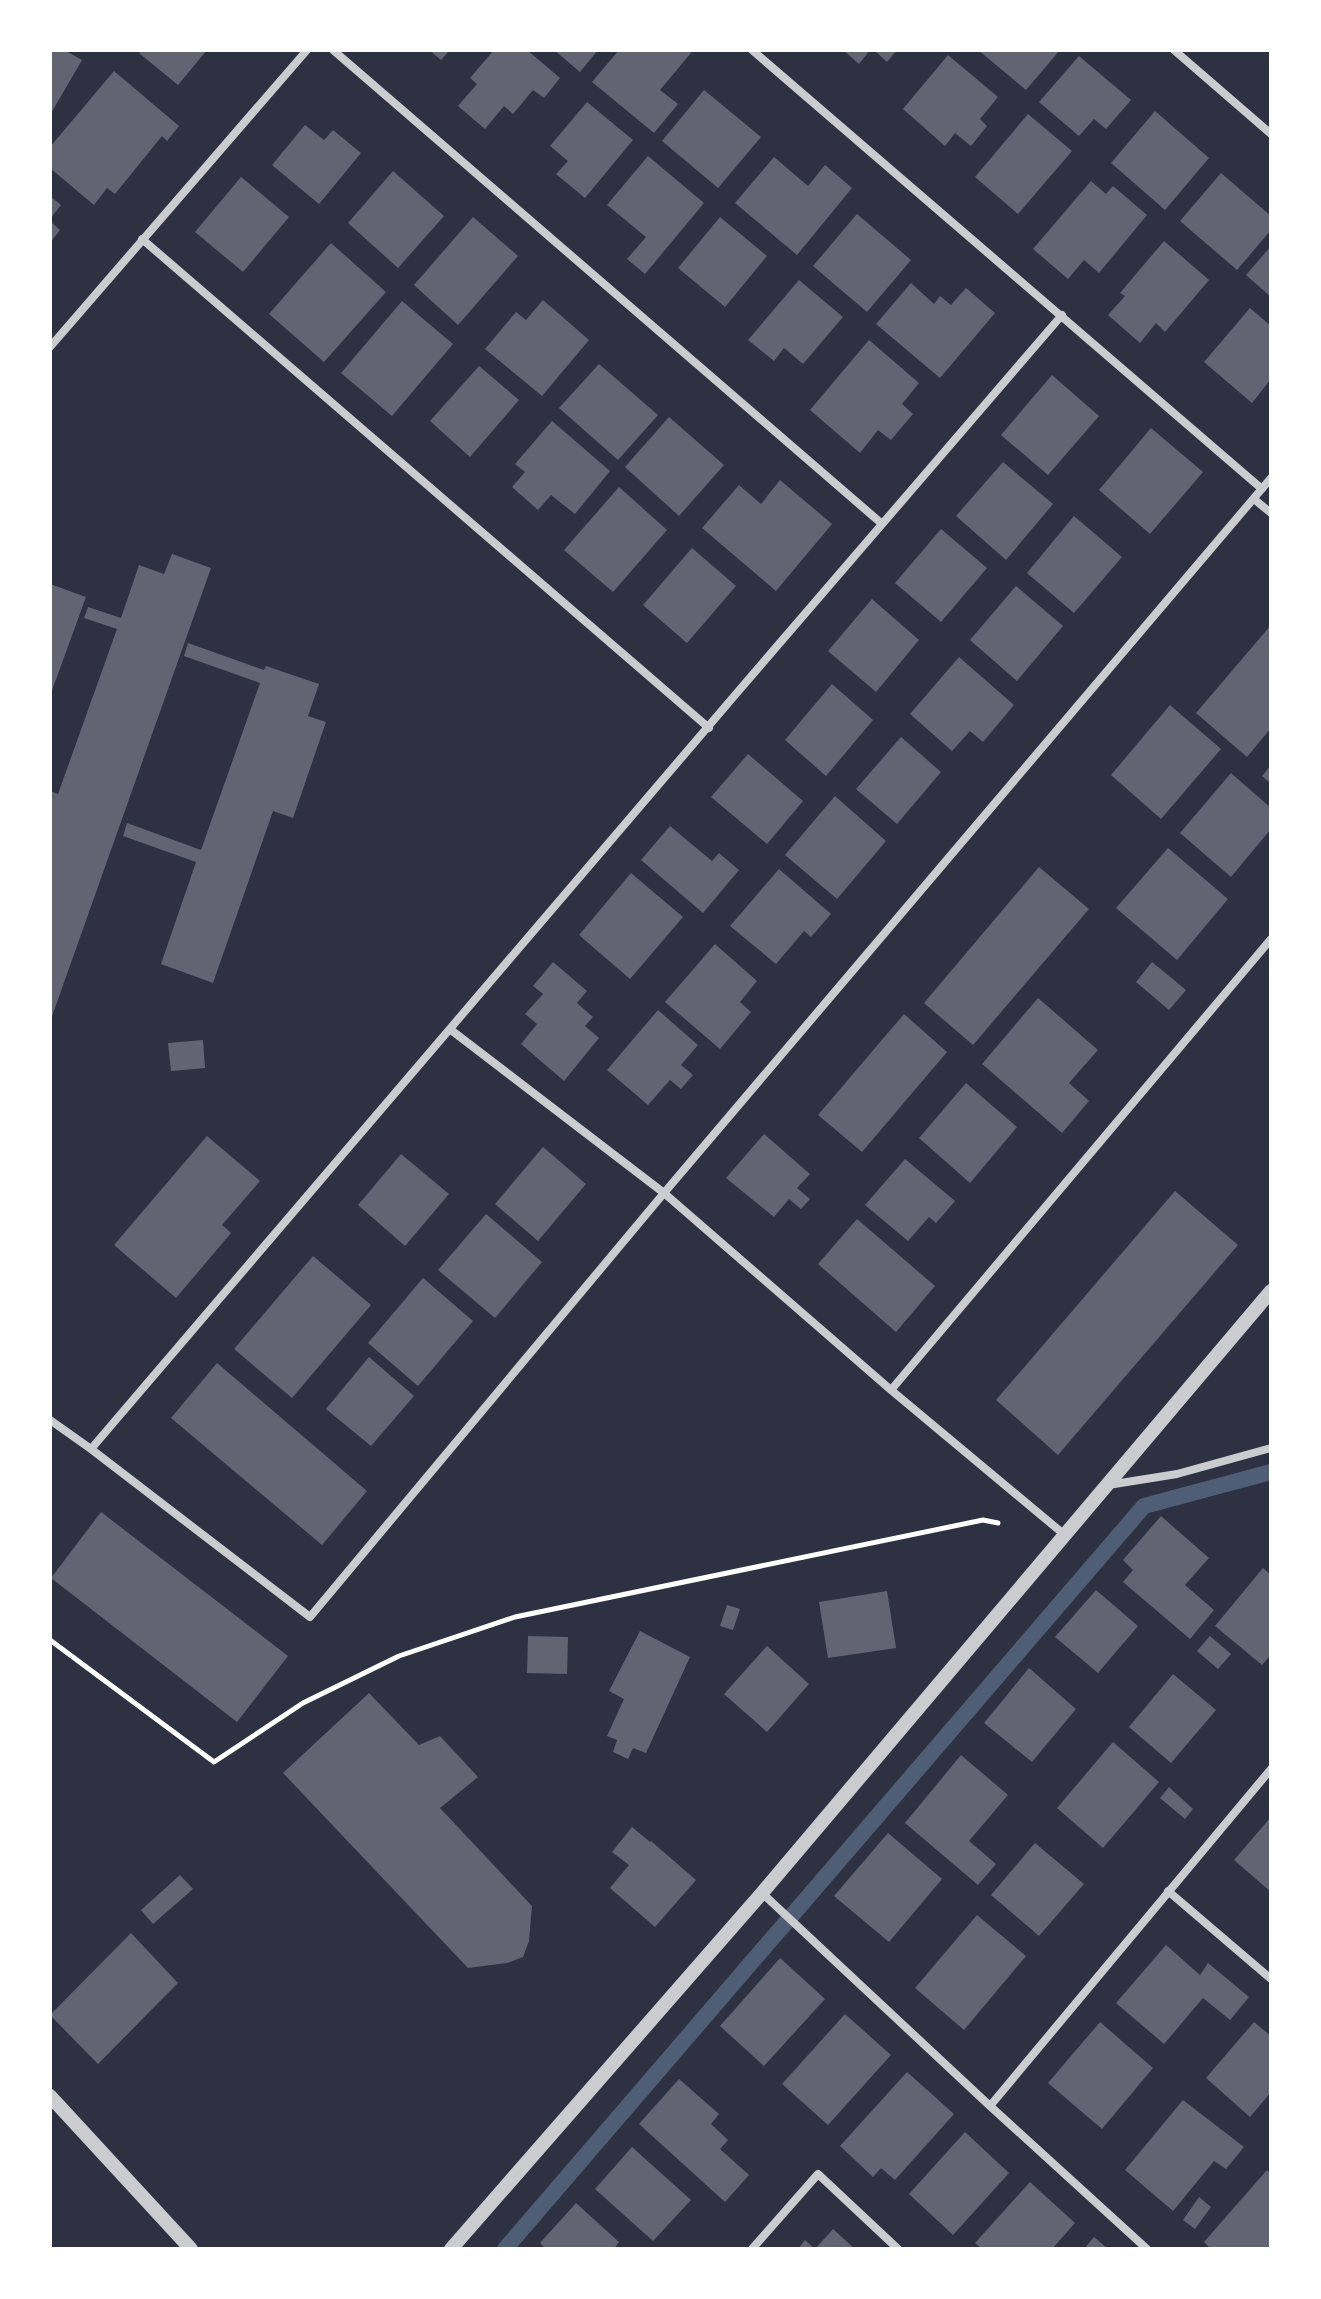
<svg xmlns="http://www.w3.org/2000/svg" width="1321" height="2299" viewBox="0 0 1321 2299" font-family="Lato,sans-serif">
<style>
.lines{fill:none;stroke-linecap:round;stroke-linejoin:round}
.stream{stroke:#4f5d75;stroke-width:16}
.building{fill:#626471}
.path{stroke:#fff;stroke-width:5}
.minor{stroke:#caccd0;stroke-width:8}
.tertiary{stroke:#caccd0;stroke-width:14}
</style>
<rect width="100%" height="100%" fill="#2d3142"/>
<g class="lines">
<path class="stream" d="M505,2249L1144,1506L1271,1472"/>
</g>
<path class="building" d="M50,50H64L82,60L50,115Z
M142,50H207L178,85L139,53Z
M429,50H450L441,60Z
M494,50H527L560,78L544,98L533,90L513,114L504,106L485,129L458,106L477,84L470,78Z
M554,50H598L580,72Z
M619,50H688L691,53L660,90L678,104L654,133L592,82Z
M843,50H870L859,64Z
M874,50H897L887,62Z
M978,50H1060L1026,90Z
M948,55L998,97L980,119L987,126L971,146L955,133L945,146L903,109Z
M1079,56L1131,100L1106,129L1094,119L1079,136L1039,102Z
M114,71L179,126L167,141L162,136L115,194L107,188L94,205L50,168V147Z
M704,90L761,137L718,188L662,141Z
M587,102L633,140L585,198L556,174L568,161L550,146Z
M1155,111L1209,158L1165,210L1111,163Z
M1028,114L1072,151L1018,214L975,177Z
M305,125L324,140L333,130L361,153L319,204L272,165Z
M648,156L704,203L645,274L627,259L646,237L607,205Z
M774,157L808,186L825,165L852,188L797,255L735,203Z
M393,171L444,216L398,268L348,223Z
M1221,173L1271,216V230L1237,270L1180,221Z
M241,177L289,217L243,272L195,232Z
M1091,181L1106,194L1113,186L1147,215L1099,273L1084,260L1068,279L1033,249Z
M50,196L61,205L50,219Z
M857,214L911,260L867,312L813,266Z
M473,217L518,256L458,325L414,285Z
M720,217L767,256L725,307L678,268Z
M50,221L60,230L50,243Z
M1164,241L1209,280L1165,332L1156,323L1140,343L1108,315L1125,296L1120,293Z
M331,243L386,292L324,362L269,314Z
M1271,246V297L1246,275Z
M799,280L843,317L803,364L784,348L774,361L748,340Z
M911,283L934,304L940,296L951,305L966,288L995,313L940,378L876,324Z
M543,300L589,340L542,396L485,349L516,312L526,320Z
M402,301L453,344L392,416L341,373Z
M1250,308L1271,326V379L1252,403L1204,362Z
M869,340L919,383L902,404L913,414L891,440L878,430L860,453L810,410Z
M599,364L658,415L618,460L559,408Z
M479,366L519,400L470,457L430,421Z
M1052,375L1099,416L1048,475L1001,435Z
M669,417L724,465L679,516L625,467Z
M552,421L610,471L575,514L551,495L538,510L512,487L525,472L515,464Z
M1151,428L1203,472L1150,534L1099,490Z
M1003,462L1053,504L1006,560L956,516Z
M780,480L832,524L776,591L702,528L739,485L761,504Z
M619,487L667,530L613,592L564,550Z
M1074,516L1122,557L1074,613L1027,573Z
M941,529L987,568L941,622L895,583Z
M692,548L736,586L687,643L643,605Z
M172,554L211,568L50,1022V816L52,809H50V791L58,794L117,629L84,618L88,607L121,618L139,565L164,574Z
M50,584L86,597L50,696Z
M1016,586L1063,626L1017,681L970,640Z
M872,599L919,640L876,692L828,651Z
M1271,625V728L1247,757L1196,713Z
M188,643L264,670L266,666L319,684L308,716L326,722L293,818L273,811L213,983L161,964L196,862L123,836L127,823L201,850L260,683L184,656Z
M959,657L1014,705L983,742L970,731L952,751L910,714Z
M832,684L873,720L826,776L785,740Z
M1170,705L1221,749L1161,819L1111,775Z
M901,737L941,772L897,824L856,789Z
M748,754L803,801L767,844L711,797Z
M1271,765V784L1262,776Z
M1231,773L1271,808V829L1231,877L1180,833Z
M835,796L886,841L837,899L785,855Z
M670,826L712,861L719,853L739,870L703,913L641,860Z
M1168,848L1228,899L1177,960L1116,908Z
M1039,867L1089,909L973,1045L924,1003Z
M779,869L831,914L811,937L804,931L776,964L730,926Z
M631,873L683,917L630,979L579,935Z
M715,944L757,981L740,1002L751,1012L720,1049L665,1002Z
M553,962L587,991L577,1003L593,1017L585,1026L599,1038L564,1081L521,1044L537,1024L525,1014L543,994L533,986Z
M1152,962L1186,990L1169,1010L1136,982Z
M1038,998L1098,1050L1069,1083L1089,1101L1062,1133L982,1064Z
M658,1010L698,1045L681,1065L693,1075L681,1089L670,1080L648,1105L607,1070Z
M904,1014L947,1052L862,1152L818,1115Z
M203,1040L205,1068L171,1071L168,1043Z
M966,1083L1017,1127L970,1183L919,1138Z
M764,1134L810,1174L797,1188L810,1199L801,1209L789,1199L774,1217L726,1178Z
M207,1136L260,1181L222,1225L231,1233L176,1298L114,1245Z
M543,1147L586,1184L538,1241L495,1204Z
M401,1154L449,1194L405,1246L358,1205Z
M905,1159L955,1201L936,1223L929,1217L908,1241L865,1205Z
M1175,1191L1238,1245L1058,1455L996,1400Z
M486,1214L542,1262L495,1318L438,1270Z
M857,1219L935,1286L896,1332L818,1264Z
M313,1256L371,1305L292,1398L234,1349Z
M423,1278L473,1321L418,1386L368,1343Z
M369,1357L414,1396L371,1446L326,1409Z
M217,1363L367,1491L322,1545L171,1418Z
M101,1512L288,1656L237,1722L51,1578Z
M1161,1516L1209,1558L1185,1585L1214,1610L1190,1639L1123,1582L1133,1570L1123,1560Z
M1263,1568L1271,1575V1655L1262,1665L1215,1626Z
M1096,1590L1138,1626L1098,1673L1055,1637Z
M887,1591L896,1648L828,1658L819,1602Z
M727,1605L740,1609L733,1630L720,1626Z
M640,1631L690,1657L646,1753L633,1748L628,1759L613,1752L617,1740L607,1736L624,1699L609,1691Z
M528,1636L568,1637L567,1674L527,1673Z
M1210,1636L1231,1654L1218,1669L1197,1651Z
M767,1646L809,1684L767,1732L724,1694Z
M1029,1668L1076,1709L1032,1762L984,1723Z
M1173,1674L1216,1710L1171,1763L1129,1727Z
M369,1693L419,1745L440,1736L478,1777L440,1808L532,1906L529,1941L523,1957L507,1963L468,1968L283,1773Z
M1113,1742L1159,1782L1103,1848L1057,1808Z
M961,1755L1008,1795L969,1841L996,1864L978,1885L905,1823Z
M1169,1787L1193,1809L1185,1819L1160,1798Z
M1271,1817V1892L1234,1860Z
M632,1827L650,1842L651,1841L696,1880L655,1927L610,1888L629,1865L612,1852Z
M888,1833L942,1879L889,1942L834,1896Z
M1035,1843L1084,1884L1039,1936L991,1895Z
M180,1875L193,1889L153,1924L141,1910Z
M977,1915L1026,1956L964,2030L915,1988Z
M131,1933L178,1983L98,2064L50,2015Z
M1166,1945L1200,1975L1208,1963L1249,1997L1230,2020L1203,1998L1164,2044L1116,2003Z
M780,1958L825,1999L764,2066L720,2026Z
M845,2014L891,2055L828,2125L782,2084Z
M1100,2022L1153,2068L1102,2129L1048,2083Z
M1254,2022L1271,2036V2092L1250,2117L1206,2078Z
M907,2072L954,2114L895,2180L881,2168L873,2177L840,2146Z
M679,2079L719,2114L711,2124L728,2140L720,2149L749,2175L725,2202L639,2124Z
M1183,2100L1244,2147L1226,2169L1214,2161L1173,2211L1125,2170Z
M965,2132L1009,2173L953,2235L909,2194Z
M632,2147L691,2200L653,2241L595,2189Z
M1267,2170L1271,2174V2249H1211L1204,2242Z
M1030,2182L1075,2223L1052,2249H982L975,2243Z
M1199,2197L1211,2207L1195,2229L1183,2220Z
M576,2203L619,2242L614,2249H546L540,2243Z
M833,2229L855,2249H798L805,2240L815,2249Z
M1094,2237L1108,2249H1084Z"/>
<g class="lines">
<path class="path" d="M50,1640L214,1762L303,1703L399,1656L515,1617L983,1520L998,1523"/>
<path class="minor" d="M333,50L881,523
M752,50L1262,489
M1174,50L1271,134
M142,239L709,728
M1062,315C736,691 415,1072 91,1449L310,1617L664,1193L1271,478
M50,347L307,50
M1254,499L1271,513
M451,1030L664,1193L891,1390L1066,1536
M891,1390L1271,939
M50,1420L91,1449
M1108,1485L1177,1474L1271,1448
M1168,1891L1271,1979
M762,1893L990,2106L1147,2249
M990,2106L1271,1769
M752,2249L818,2174L898,2249"/>
<path class="tertiary" d="M50,2096L191,2249
M451,2249L762,1893L1271,1291"/>
</g>
<rect width="1321" height="2299" fill="none" stroke="#ffffff" stroke-width="104"/>
</svg>
